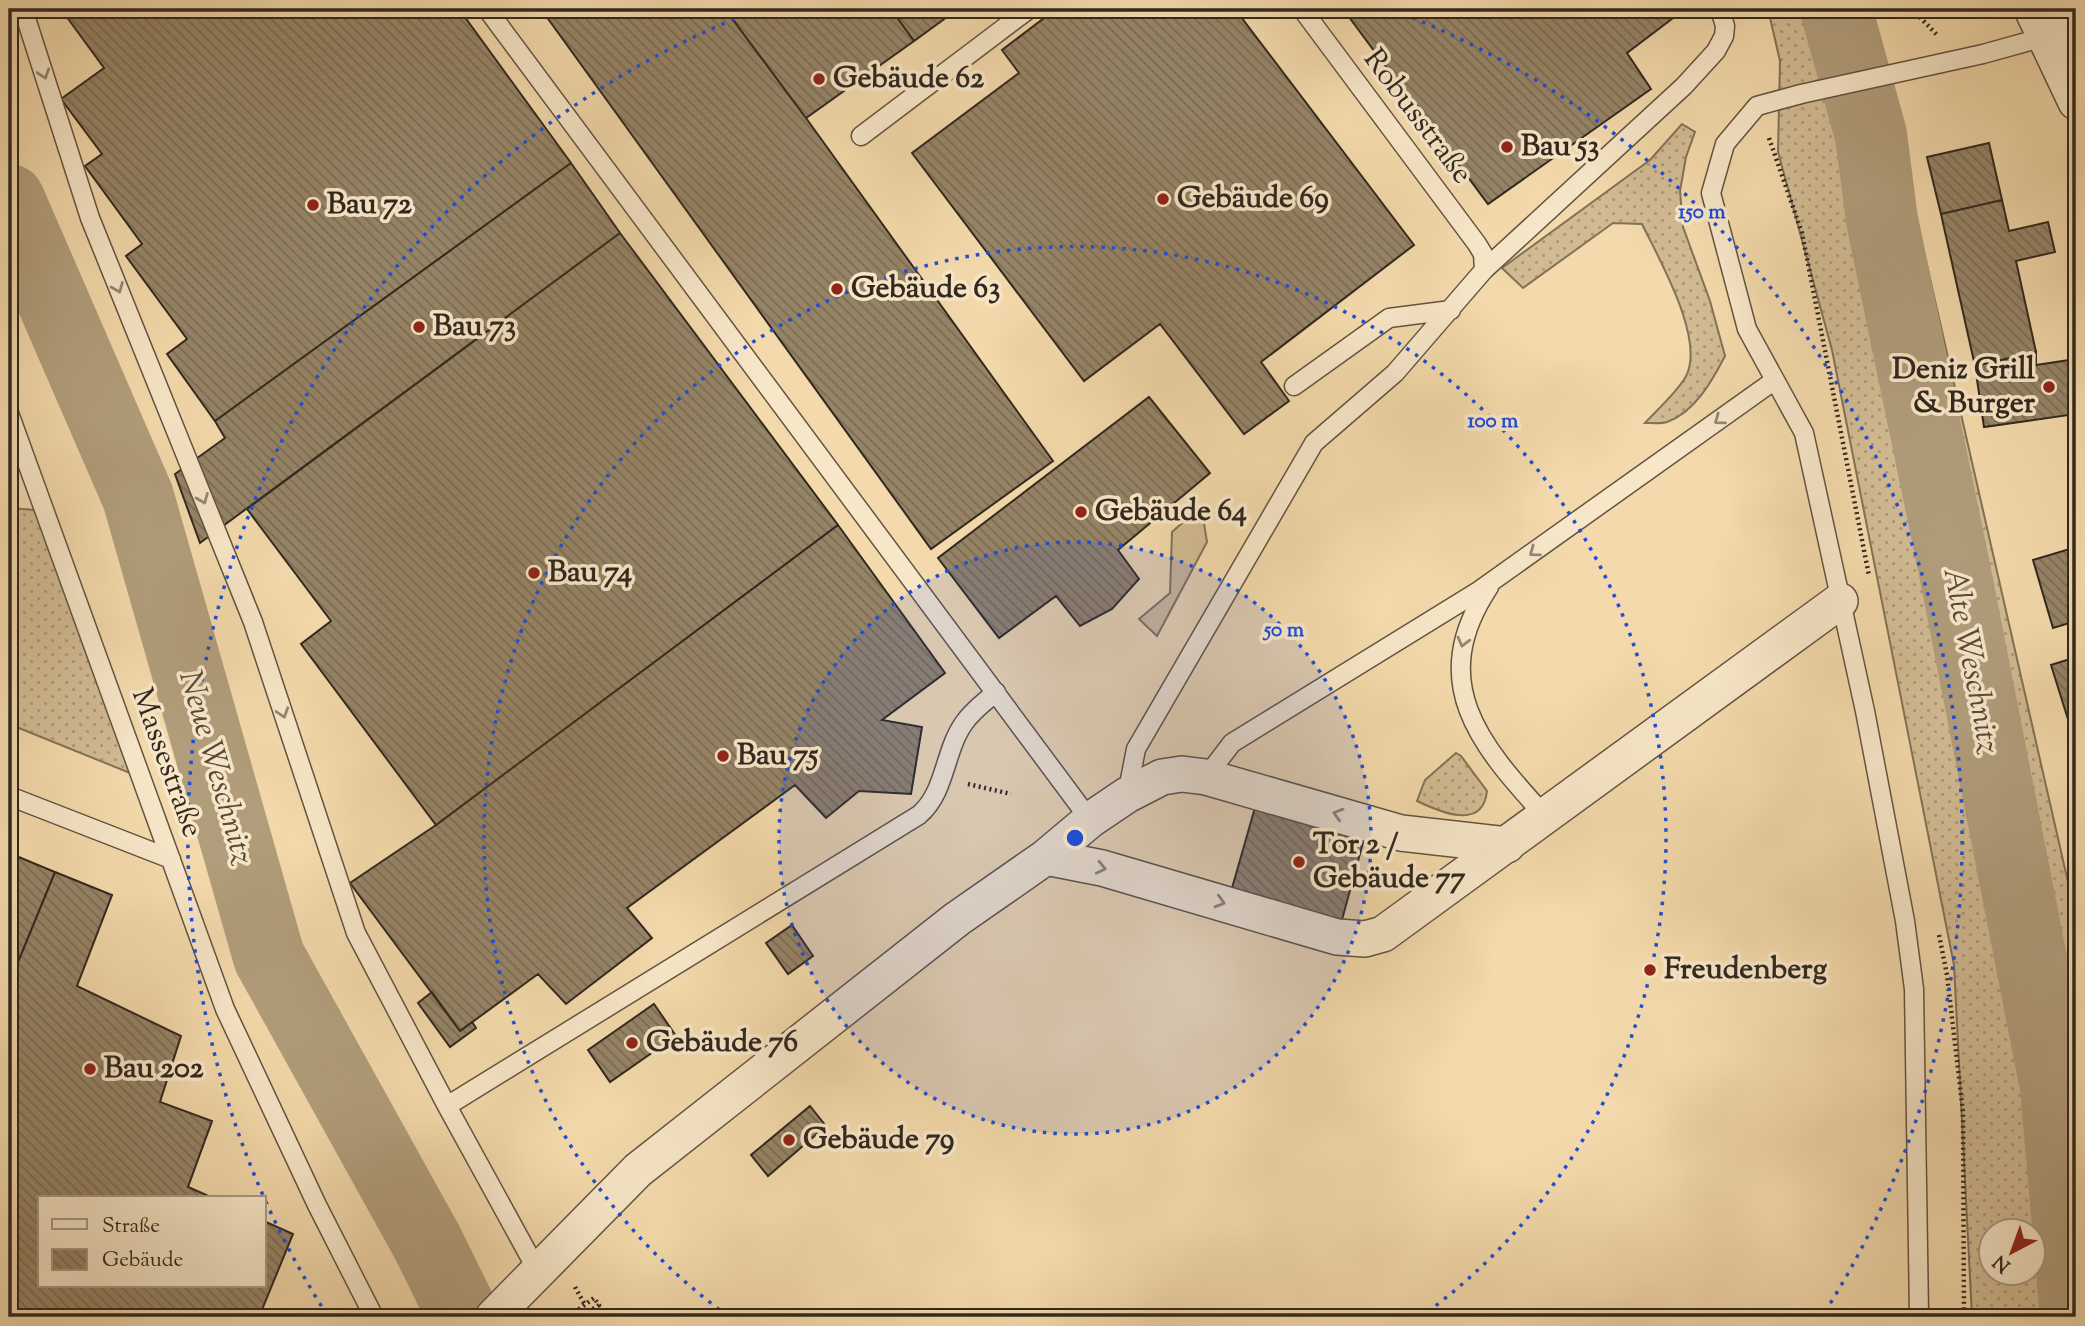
<svg xmlns="http://www.w3.org/2000/svg" width="2085" height="1326" viewBox="0 0 2085 1326" font-family="'Sorts Mill Goudy',serif">
<style>
.grass{fill:url(#grass-dots);stroke:#827258;stroke-width:2;fill-rule:evenodd}
.garden{fill:#d2bb93;stroke:#827258;stroke-width:2}
.lines{fill:none;stroke-linecap:round;stroke-linejoin:round}
.river{stroke:#b19d7b;stroke-width:72}
.building{fill:url(#building-back-hatch);stroke:#31281e;stroke-width:2}
.lane-casing{stroke:#625441;stroke-width:21}
.street-casing{stroke:#625441;stroke-width:38}
.path{stroke:#31281e;stroke-width:4.5;stroke-dasharray:2 3.5;stroke-linecap:butt}
.lane{stroke:#f7e6c8;stroke-width:18}
.street{stroke:#f7e6c8;stroke-width:35}
.oneway{stroke:#948773}
.ring{fill:none;stroke:#1d4ed8;stroke-width:3.5;stroke-dasharray:3.5 7}
.poi-dot{fill:#8f2418;stroke:#f7e6c8;stroke-width:2.5}
.labels{text-anchor:middle;dominant-baseline:central;stroke-width:7;stroke-linejoin:round;paint-order:stroke}
.poi-label{font-size:30px;font-weight:bold;fill:#31281e;stroke:#f7e6c8;text-anchor:start}
.street-label{font-size:30px;fill:#31281e;stroke:#f7e6c8}
.water-label{font-size:32px;font-style:italic;fill:#574b3a;stroke:#f7e6c8}
.centre{fill:#1d4ed8;stroke:#f7e6c8;stroke-width:3.5}
.ring-label{font-size:21px;text-anchor:middle;font-weight:bold;fill:#1d4ed8;stroke:#f7e6c8;stroke-width:7;stroke-linejoin:round;paint-order:stroke}
</style>
<defs>
<pattern id="grass-dots" width="8" height="8" patternUnits="userSpaceOnUse" patternTransform="scale(1.75)"><rect width="8" height="8" fill="#d2bb93"/><path d="M2 2h.1M6 6h.1" fill="none" stroke="#ab9877" stroke-width="1.8" stroke-linecap="round"/></pattern>
<pattern id="building-back-hatch" width="6" height="6" patternUnits="userSpaceOnUse" patternTransform="scale(1.75)"><rect width="6" height="6" fill="#968467"/><path d="M-1 5l2 2M0 0l6 6M5-1l2 2" fill="none" stroke="#7b6c54"/></pattern>
</defs>
<rect width="100%" height="100%" fill="#f3d9ab"/>
<filter id="stains"><feTurbulence type="fractalNoise" baseFrequency=".00286" numOctaves="4"/><feColorMatrix values="0 0 0 0 .2 0 0 0 0 .09 0 0 0 0 .02 0 0 0 .5 -.17"/></filter>
<radialGradient id="worn" r=".72"><stop offset=".6" stop-color="#630" stop-opacity="0"/><stop offset="1" stop-color="#630" stop-opacity=".3"/></radialGradient>
<path class="grass" d="M1768,9H1866L1875,38L2076,917V1317H1972L1954,965L1832,350L1778,152L1780,61ZM1990,1232H2032V1274H1990Z
M1682,124L1695,132L1686,157L1680,191L1683,227L1710,301L1725,356C1712,381 1695,412 1667,422C1661,424 1652,423 1645,423C1658,409 1675,394 1685,378C1707,342 1659,259 1642,224L1613,223L1523,288L1502,268L1650,160Z
M9,508L35,510L130,773L9,724Z
M1456,753L1461,756L1487,791C1483,831 1440,812 1417,801L1425,780Z"/>
<path class="garden" d="M1197,510L1203,517L1207,542L1157,636L1139,619L1170,593L1172,532Z"/>
<g class="lines">
<path class="river" d="M1836,9L1871,135L1882,220L1954,567L2056,1087L2076,1317
M9,200L138,497L269,957L427,1242L464,1317"/>
</g>
<path class="building" d="M61,9H459L571,163L215,421L167,354L187,339L126,256L142,244L85,166L102,154L61,99L104,68Z
M541,9H725L806,118L1053,461L931,549Z
M725,9H891L914,41L806,118Z
M891,9H958L914,41Z
M1056,9H1235L1414,245L1261,362L1289,401L1244,434L1160,324L1084,381L912,153L1019,73L1002,50Z
M1343,9H1685L1627,53L1651,89L1488,204Z
M1989,143L2002,200L1941,214L1927,157Z
M571,163L620,233L200,543L175,474L225,438L215,421Z
M2002,200L2009,231L2048,222L2055,252L2016,261L2036,352L1975,366L1941,214Z
M620,233L838,525L436,825L301,644L331,621L247,509Z
M2036,352V365L2076,359V414L1984,427L1975,366Z
M1149,397L1210,473L1118,550L1139,579L1112,609L1080,626L1056,596L999,638L938,558Z
M838,525L945,673L882,720L922,727L911,794L859,791L826,818L795,785L627,908L652,938L566,1004L538,974L460,1031L350,883L436,825Z
M2076,547V621L2053,628L2033,560Z
M2076,657V745L2051,665Z
M1258,797L1367,828L1340,927L1230,895Z
M9,853L55,872L9,984Z
M55,872L112,895L77,986L181,1036L160,1102L212,1121L188,1187L213,1198H40V1286H264V1221L293,1234L259,1317H9V984Z
M792,925L813,956L788,974L766,943Z
M432,992L460,1031L472,1022L476,1028L450,1047L418,1003Z
M654,1004L676,1036L610,1082L588,1050Z
M810,1106L826,1126L768,1176L751,1155Z"/>
<g class="lines">
<defs>
<path id="lane" d="M23,9L90,218L253,622L356,933L447,1106L537,1270
M487,9L1090,820
M861,136L1029,9
M1484,270L1684,86L1716,51L1724,36L1725,26L1720,9
M1294,386L1389,318L1451,310
M9,413L225,1009L317,1205L374,1317
M1489,587C1426,682 1479,744 1545,816
M1206,777L1232,743L1477,592L1775,380
M1127,795L1136,749L1314,443L1395,373L1484,270L1483,254L1477,244L1302,9
M9,796L171,859
M447,1106L919,815C946,792 944,751 964,723C973,710 985,702 996,692
M1915,1317L1919,1314L1914,989L1905,921L1865,711L1804,433L1747,329L1711,193L1725,144L1757,106L1801,94L1983,54L2044,37"/>
<path id="street" d="M2032,9L2076,102
M2044,37L2076,24
M1046,857L1102,868L1337,937L1365,939L1383,934L1840,601
M493,1317L638,1170L957,919L1046,857L1090,820L1127,795L1162,777L1182,774L1206,777L1401,833L1507,845"/>
</defs>
<use href="#lane" class="lane-casing"/>
<use href="#street" class="street-casing"/>
<path class="path" d="M1912,9L1938,36
M1769,138L1802,233L1869,576
M968,784L1011,794
M1939,935L1947,975L1963,1112L1964,1317
M575,1287L585,1305
M579,1317L575,1312L594,1298L599,1305L581,1317"/>
<use href="#lane" class="lane"/>
<use href="#street" class="street"/>
</g>
<defs><path id="oneway-chevron" d="M-2-3.5L2.5 0L-2 3.5" fill="none" stroke-width="1.6" stroke-linecap="round" stroke-linejoin="round" transform="scale(1.75)"/></defs>
<g class="oneway">
<use href="#oneway-chevron" transform="translate(44 74) rotate(72)"/>
<use href="#oneway-chevron" transform="translate(118 288) rotate(68)"/>
<use href="#oneway-chevron" transform="translate(1719 420) rotate(144)"/>
<use href="#oneway-chevron" transform="translate(203 499) rotate(68)"/>
<use href="#oneway-chevron" transform="translate(1534 552) rotate(144)"/>
<use href="#oneway-chevron" transform="translate(1463 642) rotate(105)"/>
<use href="#oneway-chevron" transform="translate(283 713) rotate(72)"/>
<use href="#oneway-chevron" transform="translate(1338 814) rotate(-164)"/>
<use href="#oneway-chevron" transform="translate(1101 868) rotate(13)"/>
<use href="#oneway-chevron" transform="translate(1220 902) rotate(16)"/>
</g>
<circle cx="1075" cy="838" r="296" fill="#1d4ed8" fill-opacity=".12"/>
<g class="ring">
<circle cx="1075" cy="838" r="296"/>
<path d="M728 1316A591 591 0 1 1 1422 1316"/>
<path d="M327 1315A887 887 0 0 1 757 10M1393 10A887 887 0 0 1 1823 1315"/>
</g>
<g class="poi-dot">
<circle cx="819" cy="79" r="7"/>
<circle cx="1507" cy="147" r="7"/>
<circle cx="1163" cy="199" r="7"/>
<circle cx="313" cy="205" r="7"/>
<circle cx="837" cy="289" r="7"/>
<circle cx="419" cy="327" r="7"/>
<circle cx="2049" cy="387" r="7"/>
<circle cx="1081" cy="512" r="7"/>
<circle cx="534" cy="573" r="7"/>
<circle cx="723" cy="756" r="7"/>
<circle cx="1299" cy="862" r="7"/>
<circle cx="1650" cy="970" r="7"/>
<circle cx="632" cy="1043" r="7"/>
<circle cx="90" cy="1069" r="7"/>
<circle cx="789" cy="1140" r="7"/>
</g>
<g class="labels">
<g class="poi-label">
<text x="833" y="79">Gebäude 62</text>
<text x="1521" y="147">Bau 53</text>
<text x="1177" y="199">Gebäude 69</text>
<text x="327" y="205">Bau 72</text>
<text x="851" y="289">Gebäude 63</text>
<text x="433" y="327">Bau 73</text>
<text x="2035" y="370" text-anchor="end">Deniz Grill<tspan x="2035" dy="34">&amp; Burger</tspan></text>
<text x="1095" y="512">Gebäude 64</text>
<text x="548" y="573">Bau 74</text>
<text x="737" y="756">Bau 75</text>
<text x="1313" y="845">Tor 2 /<tspan x="1313" dy="34">Gebäude 77</tspan></text>
<text x="1664" y="970">Freudenberg</text>
<text x="646" y="1043">Gebäude 76</text>
<text x="104" y="1069">Bau 202</text>
<text x="803" y="1140">Gebäude 79</text>
</g>
<g class="street-label">
<text transform="translate(1417 117) rotate(53)">Robusstraße</text>
<text transform="translate(166 763) rotate(70)">Massestraße</text>
</g>
<g class="water-label">
<text transform="translate(1970 661) rotate(79)">Alte Weschnitz</text>
<text transform="translate(215 768) rotate(74)">Neue Weschnitz</text>
</g>
</g>
<circle cx="1075" cy="838" r="10" class="centre"/>
<g class="ring-label">
<text x="1702" y="218">150 m</text>
<text x="1493" y="427">100 m</text>
<text x="1284" y="636">50 m</text>
</g>
<rect width="2085" height="1326" fill="none" stroke="#f3d9ab" stroke-width="35"/>
<rect x="10" y="10" width="2064" height="1305" fill="none" stroke="#31281e" stroke-width="3.5"/>
<rect x="18" y="18" width="2050" height="1291" fill="none" stroke="#31281e" stroke-width="2"/>
<rect x="38" y="1196" width="228" height="91" fill="#f7e6c8" stroke="#a89a84" stroke-width="2"/>
<rect x="52" y="1219" width="35" height="10" fill="#f7e6c8" stroke="#a89a84" stroke-width="2"/>
<text x="102" y="1232" font-size="21" fill="#31281e">Straße</text>
<rect x="52" y="1249" width="35" height="21" fill="url(#building-back-hatch)" stroke="#a89a84" stroke-width="2"/>
<text x="102" y="1266" font-size="21" fill="#31281e">Gebäude</text>
<g transform="translate(2012 1252) rotate(221)"><circle r="33" fill="#f7e6c8" stroke="#a89a84" stroke-width="2"/>
<path d="M0-5L12 26L0 18L-12 26Z" fill="#8f2418"/>
<text y="-10" font-size="19" font-weight="bold" text-anchor="middle" fill="#31281e">N</text>
</g>
<rect width="100%" height="100%" filter="url(#stains)"/>
<rect width="100%" height="100%" fill="url(#worn)"/>
</svg>
